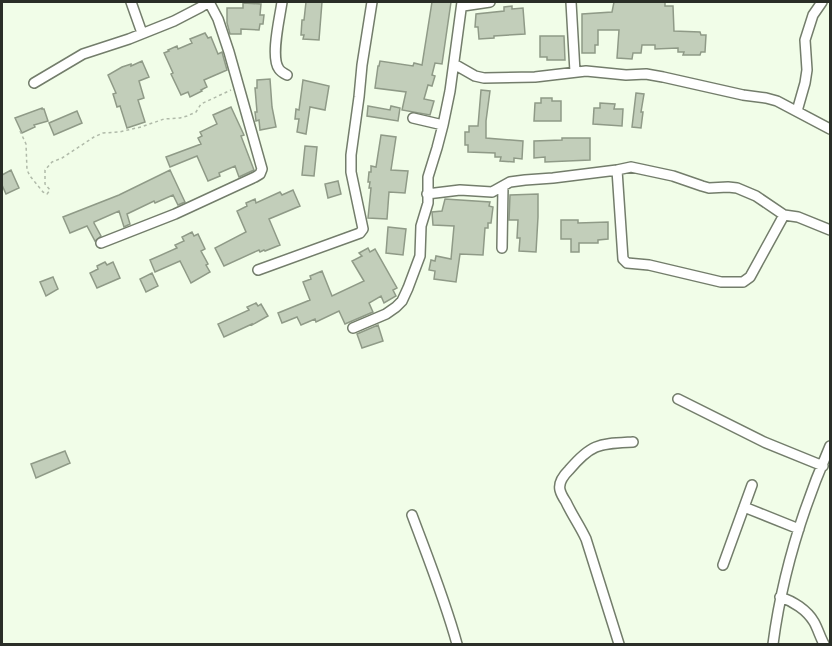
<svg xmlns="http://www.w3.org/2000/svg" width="832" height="646" viewBox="0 0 832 646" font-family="'Noto Sans',sans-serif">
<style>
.building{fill:#c2ceba;stroke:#8f9a87;stroke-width:1.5}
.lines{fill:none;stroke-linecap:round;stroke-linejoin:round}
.minor-casing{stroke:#737d6b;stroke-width:12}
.path{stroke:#b0baa9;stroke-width:1.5;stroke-dasharray:3 3;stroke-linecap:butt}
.minor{stroke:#fff;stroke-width:9}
</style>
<rect width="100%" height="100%" fill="#f1fde8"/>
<path class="building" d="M306,2H322L319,40L303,39L304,35H301L302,20H304Z
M432,2H451L442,64L435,63L432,75L435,76L432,86L428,85L424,99L434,101L430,115L402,110L406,92L375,88L378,66H379L380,61L413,66L414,63L422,65Z
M614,2H665V6H673L674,31L700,32L701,35H706L705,52H701L700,55H683L684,52H678V48L655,49V45H642L641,53H633L632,59L617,58L619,30H598V45H595V53H582V14L612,12Z
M243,3L261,4L260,15H264L263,24H260L259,30L241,29V34H230L227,23V8H243Z
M512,6V9L523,8L525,34L494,36V38L479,39L478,27H475L476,14L504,11V7Z
M205,33L208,38L211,37L218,54L222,52L227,70L204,80L207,87L201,90L202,91L190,97L188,92L181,95L171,74L173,73L164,53L169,51L168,50L177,46L178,49L192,43L190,39Z
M540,36H564L565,60H547V57H540Z
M142,61L149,77L139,81L144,98L138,100L145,122L127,128L120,106L117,107L113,94L116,93L108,75L122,67L131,64V66Z
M270,79L272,107L276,127L260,130L259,120L256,121L255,112H257L255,88H257V80Z
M303,80L329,86L325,110L310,107L306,134L297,132L299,119H295L296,109L299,110Z
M481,90L490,91L486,121V138L523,141L522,159L514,158V162L500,161L501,157H495V153L468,152V145H465V132H469V126H478Z
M636,93L644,94L641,112H643L641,128L632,127Z
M541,98H552V101H561V121H534L535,103H541Z
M600,103L615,104L614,109H623L622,126L593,124L594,108H600Z
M368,106L390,110L391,106L400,108L398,121L367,116Z
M231,107L244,135L241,136L254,170L239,177L235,166L219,173L220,176L208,181L197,156L170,167L166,157L201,144L198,138L202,136L200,132L217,124L213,115Z
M42,108V109H44L48,121L34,125L35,127L22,133L15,118Z
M77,111L82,123L54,135L49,123Z
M381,135L396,137L391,170L408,171L405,193L389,192L387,219L368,218L371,188H369L370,182H368L369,172H371V166L376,167Z
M562,138H590V160L545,162V157L534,158V141L562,140Z
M305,146L317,147L314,176L302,175Z
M11,170L19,188L6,194L2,185V175Z
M170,170L185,202L178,205L173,195L155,203L154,201L127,214L130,224L124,227L119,211L94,222V223L101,236L95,241L87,226L70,233L63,217L119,195Z
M338,181L341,194L328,198L325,184Z
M293,190L300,206L269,219L280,245L265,251L264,250L260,252L259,250L224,266L215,248L246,232L237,211L247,206L246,203L255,199L256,203L280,192L282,195Z
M538,194V217L536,252L519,251L520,238H517L518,220H509L510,195Z
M445,199L490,202L489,206L493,207L491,223H488V228H485L483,255L460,254L456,282L434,279L435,271L429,270L431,260L435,261L436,256L451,259L454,226L433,225L432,212L442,211Z
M561,220H578V223L608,222V239L598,240V243H579V252H571V239H561Z
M388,227L406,229L403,255L386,253Z
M192,232L194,236L198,234L205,249L201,251L208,264L206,265L210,272L191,283L180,261L155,272L150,260L177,248L175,245L184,241L182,237Z
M368,248L370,252L375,249L397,288L393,290L396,296L384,303L381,296L369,303L373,312L345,324L339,311L316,322L315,319L301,325L297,317L282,323L278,313L310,300L303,282L311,279L310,276L322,271L332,296L364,281L352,261L362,256L359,253Z
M105,262L107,265L113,262L120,278L97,288L90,273L98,269L97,266Z
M152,273L158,286L146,292L140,279Z
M53,277L58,289L46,296L40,282Z
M256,303L258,306L261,304L268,316L252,325V324L224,337L218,324L249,310L247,307Z
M378,325L383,341L362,348L357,334Z
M65,451L70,463L36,478L31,464Z"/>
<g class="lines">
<defs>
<path id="minor" d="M131,2L142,33
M282,2C280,17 270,57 279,69C281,72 283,73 287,75
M571,2L575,72
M463,6L490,2
M454,64L475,76L484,78L535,77L586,71L626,75L646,74L663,77L743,95L766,98L777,101L830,129
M34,83L83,54L129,39L174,21L201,7L209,2
M797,111L805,83L807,70L805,40L813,15L822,2
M443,125L450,91L462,2
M617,170L623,259L627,263L649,265L721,282H743L750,277L784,215
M427,194L460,190L492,192L510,182L525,180L553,178L617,170L631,167L673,176L702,186L709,188L728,187L737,188L756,196L784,215L798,217L830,230
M101,243L175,214L255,177L260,174L262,169L229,52L218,19L209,2
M502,248L503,186
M258,270L360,233L363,229L351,172V155L359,97L362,65L372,2
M353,328L386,314L396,307L402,301L408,288L420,256L421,226L428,203V177L437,148L443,125L413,118
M678,399L764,442L823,466
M744,507L799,529
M412,515C428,558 445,600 457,644
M723,565L752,485
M780,597C793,601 807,610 814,622C818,629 820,637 824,644
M619,644L586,539C580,526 572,515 566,502C564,499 561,494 560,490C558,482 564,475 569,470C592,443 599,444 633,442
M773,644C782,575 802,510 830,446"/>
</defs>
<use href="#minor" class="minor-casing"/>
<path class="path" d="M20,131L26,144L27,170L30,176L43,192L47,194L50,190L45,184V170L52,162L62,158L94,137L103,133L119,132L141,127L164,119L180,118L187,116L196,112L201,104L231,90"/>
<use href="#minor" class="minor"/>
</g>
<rect width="832" height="646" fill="none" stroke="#2a2e27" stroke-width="6"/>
</svg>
